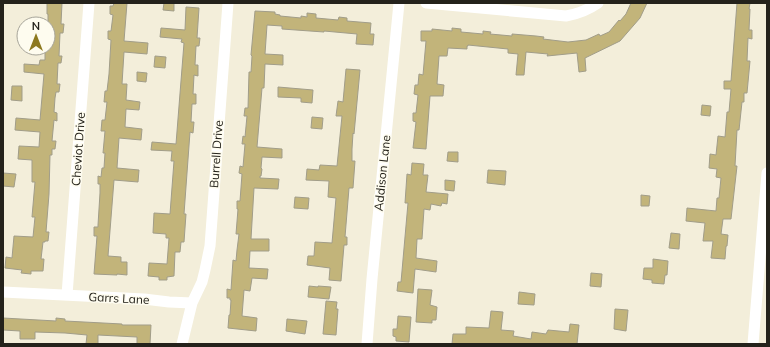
<svg xmlns="http://www.w3.org/2000/svg" width="770" height="347" viewBox="0 0 770 347" font-family="Mulish,sans-serif">
<style>
.building{fill:#c2b47a;stroke:#a19d89}
.lines{fill:none;stroke-linecap:round;stroke-linejoin:round}
.minor{stroke:#fff;stroke-width:11}
.labels{text-anchor:middle;dominant-baseline:central;stroke-width:3;stroke-linejoin:round;paint-order:stroke}
.street-label{font-size:12px;fill:#24221b;stroke:#fefcef}
</style>
<rect width="100%" height="100%" fill="#f3eeda"/>
<path class="building" d="M47,3H62L61,24H64L63,33H60L59,56H62L61,63H58L57,84H60L59,92H56L55,98L54,112L57,113V121L54,120L52,141H56L55,149H52V155H50L49,194L46,232H49L48,241H45V242H43L41,259H44L43,271H31V274L21,273L22,270L5,268L6,257L12,258L14,236L33,237L35,217H32L35,182H32V160L18,159L19,146L39,147L40,132L15,130L16,118L40,120L44,74L24,72V64L39,65L40,60H45V49H48V14H47Z
M114,3H127L124,41L148,43L147,54L124,52L122,84H127L126,100L140,102L139,110L126,109L125,127L142,129L141,140L119,138L117,168L139,170L138,182L114,180L108,256L121,257V262H127V275L117,274V275L94,274L97,236H94V227H98V225L100,193V184H98V176L101,177L102,168H104L105,153H103L105,131H101L102,120H105L107,102H104L105,91H107L109,74L111,40L108,39V31H111L113,15L110,14V6H113Z
M164,3H174V11L163,10Z
M631,3H647L640,18L620,41L585,58L586,71L579,72L577,53L547,56L548,54L526,52L524,75H516L518,54L508,53V49L468,45V46H467V49L448,48L447,56H439L437,84L444,85L443,96H430L426,149L413,148L416,122L413,121V113H416L418,95L414,94L415,85H418L419,74L423,75L426,41H421V31H432V29L452,31V28L461,29V32L483,34V31L491,32L490,34L512,36V34L536,36L544,37L543,39L568,42L586,40L599,34L600,36L609,32L619,20L620,21L626,14Z
M737,3H750L749,9H750L749,30H752V39L748,38L747,61H750L747,93H744V102H742L739,130H737L735,166H737L731,219H723L721,234L728,235L727,246H726L725,259L711,258L713,241H703L705,223L686,221L687,208L716,211L717,198H719L721,178L716,177L717,169L709,168L710,154L716,155L718,136L725,137L727,112H729L731,89H724V81H731Z
M186,7L199,8L197,38H200L199,46H196L195,65H198V76L194,75L193,94H196V104H192L191,122H194L193,133L190,132L184,214H186L184,242H181L180,252H175L174,276L167,277V280H159V277L148,276L149,263L167,264L169,238H166V234L153,233L154,213L170,214L174,161H171L172,151L151,150L152,142L176,144L184,43L181,42L182,39L160,37L161,28L185,30Z
M255,11L275,12V14L280,15V16L301,18V16L307,17V13L316,14V18L338,20L339,17L347,18V21L371,23L370,34H374L373,45L356,44L357,34L324,31V32L282,29V26L267,25L265,54L283,55V65L265,64L264,88H262L257,147L282,149V158L262,157L261,168L262,169L261,176H260V178L279,179L278,189L254,188L251,239H269V251H250L249,268L268,269L267,279L252,278L250,291L244,290L242,316L257,318L256,331L228,328L229,315H230L231,300H230V298H227V289L231,290L233,260L236,261L237,250L239,234H236L238,209H237V201H240L242,174L239,173L240,166L243,167L245,144H242L243,136L245,137L247,116H244L245,108H248L249,72H251L252,56L251,55Z
M155,56L166,57L165,68L154,67Z
M346,69L360,70L354,134L353,133L352,149V161H355L353,188H349L345,237H347V245H344L341,281L329,280L330,268L307,265L308,256H314L315,242L332,243L336,198L328,197L329,181L306,180L307,169L319,170L320,165L337,166L342,116H336L338,101L343,102Z
M137,72L147,73L146,82L137,81Z
M12,86H22V101L11,100Z
M278,87L313,90L312,103L301,102V98L278,97Z
M702,105L711,106L710,116L701,115Z
M312,117L323,118L322,129L311,128Z
M448,152H458V162L447,161Z
M412,163L424,164L423,175H428L426,192L448,194L447,204L442,203L441,206L431,204L430,210L424,209L422,239H417L416,258L437,261L436,272L415,269L413,293L397,291L398,282H401L402,271L408,203H405L407,174L411,175Z
M488,170L506,171L505,185L487,183Z
M3,173L16,174L14,187L3,186Z
M445,180L455,181L454,191L445,190Z
M641,195L650,196L649,206H641Z
M295,197L309,198L308,209L294,208Z
M671,233L680,234L679,249L669,248Z
M653,259L668,261L667,275H665L664,284L652,283V280L643,279L644,268H653Z
M591,273L602,274L601,287L590,286Z
M309,286L318,287V286L331,287L329,299L308,297Z
M418,289L432,290L430,305L437,307L436,320H432V323L416,322Z
M519,292L535,294L534,305L518,304Z
M326,301L337,302L336,309H338L336,335L323,334Z
M615,309L628,310L626,331L614,329Z
M491,311L503,312L501,330L514,331L513,336L531,339L532,332L546,334L548,330L569,332L570,324L579,325L577,344H452L453,334H466V327L489,328Z
M398,316L411,317L409,342L396,341V337L393,336V329H397Z
M3,318L56,321V318L65,319V321L122,324V325H151L150,344H137V337L98,335V344H86L87,335L65,333L35,332V339H20V331L3,330Z
M287,319L307,321L305,334L286,331Z"/>
<g class="lines">
<path class="minor" d="M426,3L566,16C578,14 588,10 598,3
M3,292L144,299L169,302L192,303
M67,295L89,3
M182,344L192,303L202,282L205,270L210,246L228,3
M367,344L372,279L399,3
M753,344L767,173"/>
</g>
<g class="labels">
<g class="street-label">
<text transform="translate(78 149) rotate(-86)">Cheviot Drive</text>
<text transform="translate(216 154) rotate(-86)">Burrell Drive</text>
<text transform="translate(382 173) rotate(-84)">Addison Lane</text>
<text transform="translate(119 298) rotate(3)">Garrs Lane</text>
</g>
</g>
<rect width="770" height="347" fill="none" stroke="#24221b" stroke-width="8"/>
<g transform="translate(36 36)"><circle r="19" fill="#fefcef" stroke="#a7a59a"/>
<path d="M0-3L7 15L0 10L-7 15Z" fill="#8d791e"/>
<text y="-6" font-size="11" font-weight="bold" text-anchor="middle" fill="#24221b">N</text>
</g>
</svg>
